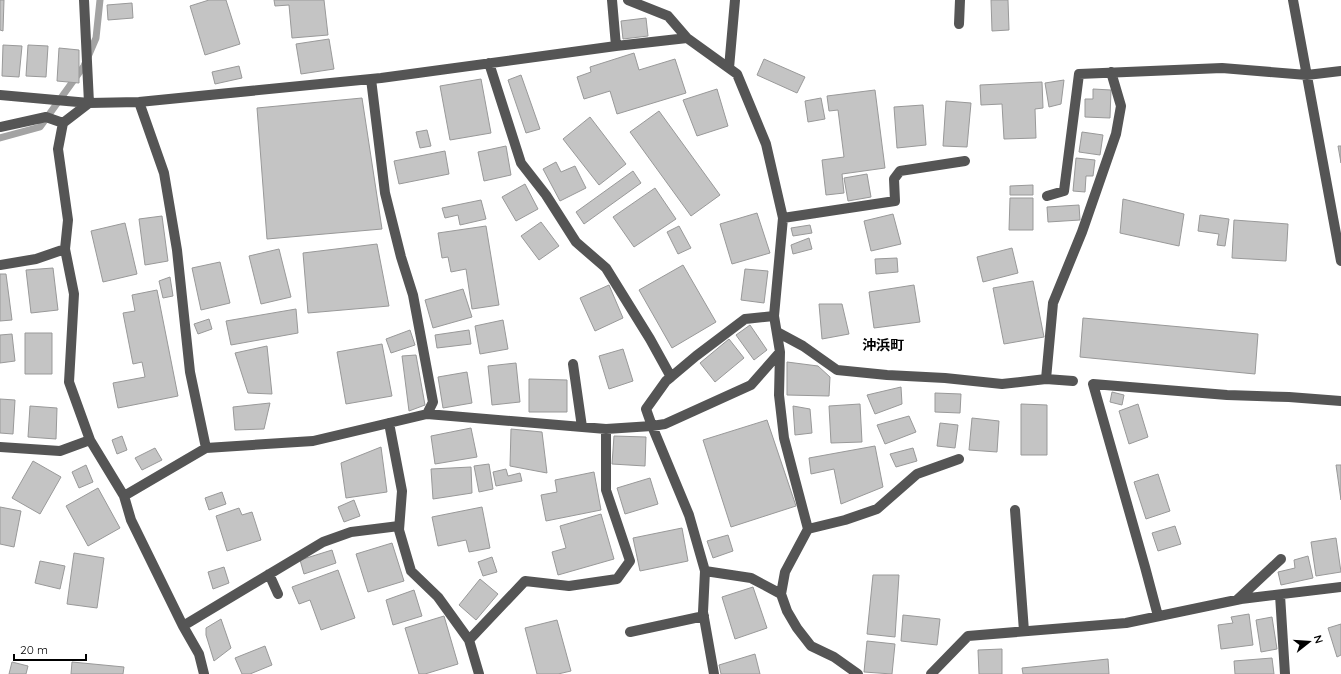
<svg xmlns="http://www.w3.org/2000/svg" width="1341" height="674" viewBox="0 0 1341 674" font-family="Quicksand,'Noto Sans JP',sans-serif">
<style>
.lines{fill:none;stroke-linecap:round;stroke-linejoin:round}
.stream{stroke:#a3a3a3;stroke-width:7}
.building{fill:#c4c4c4;stroke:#999}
.minor{stroke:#555;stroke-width:10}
.labels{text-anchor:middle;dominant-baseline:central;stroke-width:3.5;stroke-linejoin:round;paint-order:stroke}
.quarter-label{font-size:14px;font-weight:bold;fill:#000;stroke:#fff}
</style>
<rect width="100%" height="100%" fill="#fff"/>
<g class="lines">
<path class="stream" d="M0,138L40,127L84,66L96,38L100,0"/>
</g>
<path class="building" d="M0,0H4L3,31L0,30Z
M209,0H226L240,44L205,55L190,6Z
M274,0H324L328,35L292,38L289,5L275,6Z
M991,0H1008L1009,30L992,31Z
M132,3L133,18L108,20L107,5Z
M646,18L648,36L623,39L621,21Z
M329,39L334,69L301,74L296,44Z
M3,45L22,46L19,77L2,76Z
M28,45L48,46L46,77L26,76Z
M59,48L79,50V83L57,81Z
M634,53L639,70L675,59L686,93L617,114L610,91L584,99L577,77L591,72L590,67Z
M764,59L805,77L797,93L757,75Z
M239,66L242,78L215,84L212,72Z
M521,75L540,129L526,133L508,80Z
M481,79L491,133L450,140L440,86Z
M1064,80L1061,104L1049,107L1045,83Z
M1042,82L1043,108L1035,109L1036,138L1004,139L1002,104L981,105L980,85Z
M717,89L728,126L697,136L683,100Z
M1093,89L1111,90L1110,118L1085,117V99H1093Z
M875,90L885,168L842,174L844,193L826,195L822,160L844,157L838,110L829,111L827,96Z
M362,98L382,229L267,239L257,108Z
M821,98L825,119L808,122L805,101Z
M946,101L971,103L967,147L943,146Z
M923,105L926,145L897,148L894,107Z
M659,111L720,195L691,216L630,132Z
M590,117L626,164L599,185L563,139Z
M427,130L431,146L420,148L416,132Z
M1082,132L1103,135L1100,155L1079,152Z
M506,146L511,175L484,181L478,152Z
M1338,146H1341V163Z
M445,151L449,174L399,184L394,161Z
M1076,158L1095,160L1093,176H1086L1085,192L1073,191Z
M556,162L561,172L575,166L586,188L560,201L543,169Z
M633,171L641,183L584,224L576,212Z
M867,174L871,197L848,201L844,178Z
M525,184L538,209L516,221L502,197Z
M1033,185V195H1010V186Z
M655,188L676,219L634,247L613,217Z
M1010,198H1033V230H1009Z
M1123,199L1184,214L1179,246L1120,233Z
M481,200L486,219L460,225L458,215L445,218L442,208Z
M1079,205L1080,220L1048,222L1047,207Z
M757,213L770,253L732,264L720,224Z
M893,214L901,244L871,251L864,221Z
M1200,215L1229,219L1225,246L1217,245L1219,234L1198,231Z
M162,216L168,261L145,265L139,219Z
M1234,220L1288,224L1286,261L1232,258Z
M541,222L559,246L539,260L521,236Z
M125,223L137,274L103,282L91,231Z
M810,225L812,233L793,236L791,228Z
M486,226L499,305L472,309L466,269L451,272L448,257L442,258L438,233Z
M679,226L691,248L678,254L667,232Z
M809,238L812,249L793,254L791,245Z
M377,244L389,306L308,313L303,253Z
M1012,248L1018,273L983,282L977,257Z
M279,249L291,297L261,304L249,256Z
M897,258L898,272L876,274L875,259Z
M220,262L230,303L201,310L192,268Z
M683,265L716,322L672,348L639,290Z
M53,268L58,310L31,313L26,270Z
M745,269L768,271L764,303L741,300Z
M0,274H6L12,320L0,321Z
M170,277L173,296L163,298L159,281Z
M1033,281L1044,337L1004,344L993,288Z
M609,285L623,318L595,331L580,298Z
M914,285L920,322L874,328L869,292Z
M463,289L472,317L433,328L425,300Z
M157,290L178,396L118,408L113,383L145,377L142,362L133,364L123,313L135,311L132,295Z
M819,304H842L849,334L822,339Z
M296,309L298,333L231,345L226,321Z
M1083,318L1258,334L1255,374L1080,357Z
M209,319L212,329L198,334L194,324Z
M503,320L508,349L480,354L475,326Z
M750,325L767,350L754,360L736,335Z
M410,330L415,345L391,353L386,339Z
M469,330L471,344L437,348L435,335Z
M25,333H52V374H25Z
M12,334L15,361L0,363V335Z
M729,339L744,358L715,382L700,363Z
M382,344L392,396L346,404L337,352Z
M267,346L272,394L248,393L235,353Z
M623,349L633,381L609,389L599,356Z
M416,355L425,405L409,411L402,356Z
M787,362L818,366L830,377L829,396L787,395Z
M516,363L520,402L492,405L488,366Z
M467,372L472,403L443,408L438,377Z
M529,379L567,380V412H529Z
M901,387L902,404L875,414L867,395Z
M1112,392L1124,395L1122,405L1110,402Z
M935,393L961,394L960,413L935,412Z
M0,399L15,400L13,434L0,433Z
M270,403L264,429L235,430L233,407Z
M860,404L862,442L831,443L829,406Z
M1021,404L1047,405V455H1021Z
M1138,404L1148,437L1129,444L1119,411Z
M30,406L57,408L56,439L28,437Z
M793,406L810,409L812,433L795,435Z
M909,416L916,432L885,444L877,425Z
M972,418L999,421L997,452L969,450Z
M767,420L796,506L731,527L703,440Z
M940,423L958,425L955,448L937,446Z
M471,428L477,457L435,464L431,436Z
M511,429L542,432L547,473L510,466Z
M122,436L127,450L117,454L112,440Z
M614,436L646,437L645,466L612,464Z
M875,446L883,487L841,504L834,469L811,474L809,458Z
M381,447L387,492L346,498L341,463Z
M155,448L162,460L142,470L135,458Z
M913,448L917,461L896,467L890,454Z
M33,461L61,477L40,514L12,498Z
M489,464L493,489L479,492L474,466Z
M86,465L93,482L79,488L72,472Z
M1336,465H1341V500Z
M471,467L472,493L433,499L431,469Z
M506,469L508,476L520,473L522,481L496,486L493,472Z
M594,472L601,510L546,521L541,495L557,492L555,480Z
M1158,474L1170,511L1146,519L1134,482Z
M650,478L658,504L625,514L617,488Z
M98,488L120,528L88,546L66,506Z
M222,492L226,504L209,510L205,498Z
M354,500L360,516L344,522L338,507Z
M0,507L21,511L14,547L0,544Z
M482,507L490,548L469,552L466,540L438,546L432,517Z
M239,508L242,515L252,512L261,540L227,551L216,516Z
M601,514L614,559L558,575L552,552L566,548L560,526Z
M1175,526L1181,544L1158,551L1152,533Z
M682,528L688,561L640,571L633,538Z
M728,535L733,551L713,558L707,541Z
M1336,538L1341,572L1316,576L1311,542Z
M392,543L404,581L368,592L356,554Z
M332,550L336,563L304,574L300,560Z
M74,553L104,558L97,608L67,604Z
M1308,556L1313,578L1281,585L1278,572L1295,568L1294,560Z
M492,557L497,572L483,576L478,562Z
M40,561L65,566L60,589L35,583Z
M224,567L229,583L213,589L208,572Z
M338,570L355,618L321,630L310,600L299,604L292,587Z
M873,575H899L895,637L867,634Z
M480,579L498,594L476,620L459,605Z
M753,587L767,628L735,639L722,597Z
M414,590L422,616L393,625L386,600Z
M1249,614L1253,645L1221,649L1218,625L1233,623L1231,617Z
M903,615L940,619L937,645L901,641Z
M444,616L458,664L425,674H419L405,628Z
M1272,617L1277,649L1261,652L1256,620Z
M221,619L231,648L214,661L206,635V628Z
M557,620L571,671L558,674H537L525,628Z
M1341,624V655L1337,657L1328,628Z
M867,641L895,644L892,674L864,672Z
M265,646L272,665L250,674H242L235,658Z
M1002,649V674H979L978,650Z
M755,654L760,674H721L719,665Z
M1272,658L1274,674H1235L1234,661Z
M1108,659L1109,674H1023L1022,668Z
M12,662L28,666L26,674H9Z
M72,662L124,667L123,674H71Z"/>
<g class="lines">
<path class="minor" d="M84,0L89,103
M612,0L616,46
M1293,0L1341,261
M959,24L960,0
M489,63L521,163L546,195L576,242L606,268L650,339L671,377
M729,68L735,0
M371,79L385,193L401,257L413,295L433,402L427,414
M0,95L89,103L139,102L381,78L616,46L687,38
M139,102L164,173L177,250L190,372L206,448
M89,103L63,123L58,149L68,220L65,249L74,294L69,382L90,440L124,496L131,520L183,626L199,654L204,674
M0,127L46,117L63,123
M1047,196L1064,191L1079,74L1222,68L1307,75L1341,71
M783,218L895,201L894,179L900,171L965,161
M0,265L36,259L65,249
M777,332L803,346L837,370L887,375L945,378L1002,384L1046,379L1073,381
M780,352L779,395L784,438L808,529L785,572L781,594L787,611L797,628L811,646L834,657L858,674
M573,364L582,427
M1046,379L1053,303L1082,232L1116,134L1121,106L1111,72
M389,423L402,491L399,530L411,571L438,597L469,640L479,674
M0,447L60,451L90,440
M124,496L206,448L313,441L427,414L606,429L652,426L665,424L751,385L780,352L774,316L783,218L766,144L737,74L687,38L668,16L628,0
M1015,510L1024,631
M808,529L845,520L877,509L917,474L959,459
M705,571L751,578L781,594
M269,574L278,594
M1280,595L1285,674
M1237,600L1281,559
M1158,616L1145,567L1093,384L1227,395L1289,397L1341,401
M183,626L323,542L351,532L399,526
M630,632L704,616
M469,640L525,581L569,586L617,579L630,561L606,490V429
M714,674L703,612L705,571L689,515L652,426L646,409L666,381L671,377L696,356L745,319L774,316
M931,674L968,636L1126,623L1241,599L1341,587"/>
</g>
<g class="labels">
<g class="quarter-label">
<text x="883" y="345">沖浜町</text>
</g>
</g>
<g transform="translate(1309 642) rotate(73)" stroke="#ffffff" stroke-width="3" paint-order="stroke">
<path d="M0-3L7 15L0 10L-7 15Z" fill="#000000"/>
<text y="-6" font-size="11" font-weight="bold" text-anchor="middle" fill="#000000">N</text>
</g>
<path d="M14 654v6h72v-6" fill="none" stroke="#000000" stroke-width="2"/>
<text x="20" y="654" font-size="12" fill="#000000" stroke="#ffffff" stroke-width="3" paint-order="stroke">20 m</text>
</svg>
